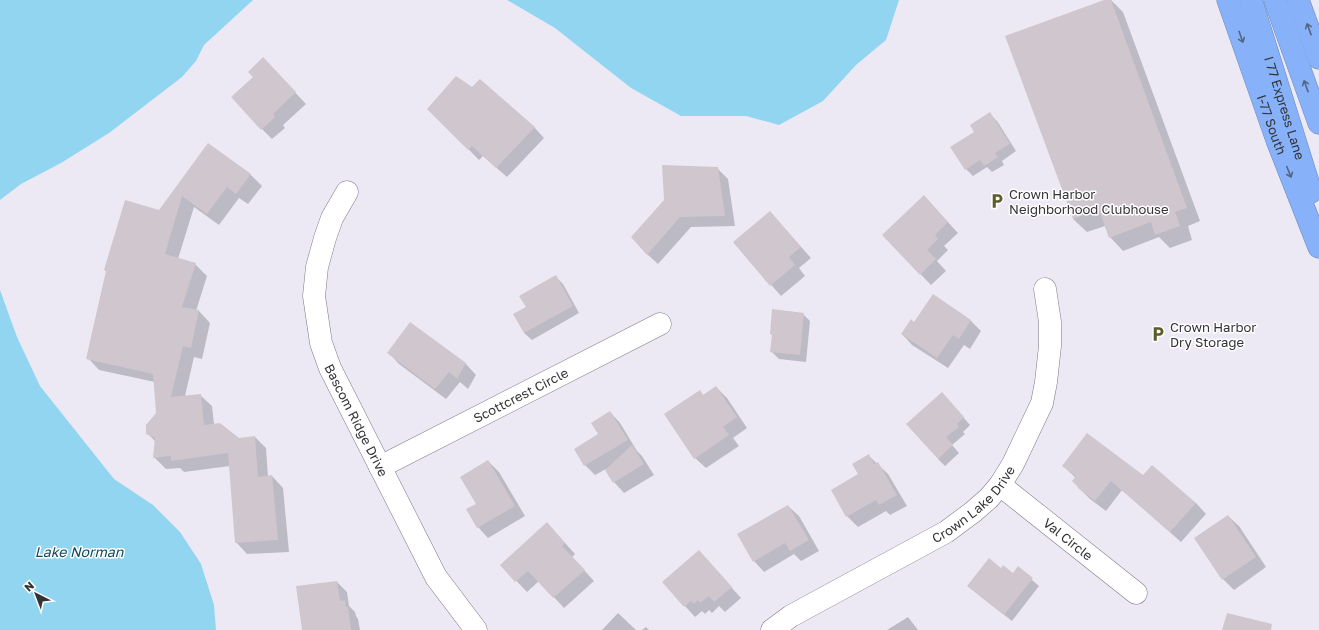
<svg xmlns="http://www.w3.org/2000/svg" width="1319" height="630" viewBox="0 0 1319 630" font-family="'Golos Text',sans-serif">
<style>
.water{fill:#92d5f1}
.shadow{fill:#0003}
.building{fill:#d0c6ce}
.lines{fill:none;stroke-linecap:round;stroke-linejoin:round}
.minor-casing{stroke:#7c7a85;stroke-width:23}
.motorway-casing{stroke:#6a85b5;stroke-width:23}
.minor{stroke:#fff;stroke-width:22}
.motorway{stroke:#87b2fa;stroke-width:22}
.oneway{stroke:#556584}
.labels{text-anchor:middle;dominant-baseline:central;stroke-width:3;stroke-linejoin:round;paint-order:stroke}
.street-label{font-size:13px;fill:#333236;stroke:#fff}
.poi-label{font-size:13px;fill:#333236;stroke:#fff;text-anchor:start}
.water-label{font-size:14px;font-style:italic;fill:#0e485b;stroke:#fff}
</style>
<rect width="100%" height="100%" fill="#ece9f5"/>
<path class="water" d="M0,0H253L204,45L196,61L182,77L109,133L61,163L21,184L0,200Z
M507,0H899L886,40L856,65L823,101L779,125L746,116H681L631,88L555,28Z
M0,290L17,337L40,386L114,479L153,505L180,532L201,564L214,605L216,630H0Z"/>
<path class="shadow" d="M1107,0H1111L1123,12L1200,221L1188,226L1192,240L1170,248L1159,237L1123,251L1110,237L1105,226L1087,232L1073,219Z
M273,69L306,104L283,125L285,128L272,139L262,129Z
M429,109L534,127L544,138L507,177L483,156L479,160Z
M990,114L997,121L1016,151L1002,161L1004,165L992,172L987,167L973,176L966,169L976,132Z
M208,144L250,174L262,186L248,204L239,198L219,225L194,207L178,259L195,264L207,276L196,311H199L210,323L202,359L194,357L185,396L200,395L212,406L214,424L239,439L255,437L266,448L268,477L272,476L283,488L289,552L247,554L236,542L230,466L184,472L180,468L166,469L154,457L156,442L147,433L157,414L155,382L99,370L88,358L107,272L105,270L159,212Z
M717,168L728,179L735,226L691,227L658,264L647,254Z
M934,207L958,233L944,246L948,250L937,261L946,271L931,285L883,235Z
M770,212L811,258L799,268L805,276L781,296L734,243Z
M556,277L563,284L579,313L532,340L524,333L527,308Z
M933,295L971,321L981,331L970,349L964,345L948,368L912,345L902,334L914,323Z
M803,314L810,321L806,362L779,359L772,352L773,336L771,334Z
M410,323L466,364L476,375L468,389L460,382L446,399L399,364L389,353Z
M716,387L727,398L747,428L733,438L739,446L706,468L695,458L700,391L704,396Z
M949,401L970,425L963,432L965,434L952,445L959,453L945,466L938,459Z
M610,412L620,423L637,451L642,456L654,475L624,493L614,482L606,469L595,475L585,465Z
M869,456L888,474L907,506L890,515L886,511L858,527L847,516L832,491L860,475Z
M488,461L499,472L525,516L488,538L478,527Z
M1063,466L1143,476L1196,503L1206,514L1181,542L1122,490L1106,511L1090,499L1079,488L1076,478Z
M788,506L799,516L819,551L801,561L794,554L764,572L754,561Z
M1228,516L1239,526L1266,567L1234,590L1223,579Z
M557,534L575,554L572,557L594,581L564,608L539,581L527,592L501,565Z
M699,551L741,598L725,612L719,606L712,613L709,610L705,614L702,611L695,617L685,606Z
M1018,568L1039,586L1012,621L975,592L968,585L1002,569L1013,574Z
M337,582L347,592L349,606L355,612L356,616L358,619L360,630H303Z
M618,613L636,630H602Z
M908,617L918,630H887Z
M646,627L649,630H642Z"/>
<path class="building" d="M1104,0H1111L1187,208L1175,212L1180,226L1155,235L1151,222L1109,238L1099,210L1073,219L1005,36Z
M263,57L296,92L273,114L275,117L261,130L231,97L253,77L248,72Z
M456,76L472,87L480,79L535,127L496,168L472,146L468,150L427,109Z
M990,112L1010,144L995,153L998,157L984,166L980,160L965,170L950,147L974,132L970,125Z
M208,143L251,174L236,194L227,187L207,214L182,196L165,254L196,263L182,307L199,310L191,348L183,346L171,397L201,394L204,425L220,423L239,438L255,436L258,477L272,475L278,540L235,543L228,453L171,461V456L153,458L155,438L146,434V425L156,413L153,374L86,359L106,271L104,270L125,200L159,210Z
M662,165L718,167L725,216L680,217L647,255L631,237L664,200Z
M924,195L948,222L935,235L938,239L927,250L936,259L920,275L882,235Z
M770,211L801,247L789,257L795,265L770,286L733,242Z
M556,275L573,306L524,333L513,314L526,307L519,296Z
M933,294L971,320L959,339L953,335L937,358L901,334L911,319L914,322Z
M772,309L804,313L800,355L770,352L772,335L770,334Z
M410,322L466,363L457,379L449,372L435,389L387,353Z
M716,386L737,417L723,427L729,435L694,459L664,414L700,390L703,395Z
M942,392L964,417L957,424L959,427L946,437L953,445L938,459L906,424Z
M610,411L628,440L584,466L574,449L598,434L591,423Z
M1087,433L1143,475L1152,465L1196,503L1170,532L1111,481L1095,501L1078,488V487L1072,481L1076,476L1062,466Z
M632,445L644,464L613,483L605,470Z
M869,454L874,464L878,462L897,495L879,505L876,500L846,517L831,490L858,474L852,464Z
M488,460L515,506L477,528L466,509L476,504L460,477Z
M788,505L809,540L790,551L785,543L753,562L737,534Z
M1228,515L1256,557L1222,580L1194,538Z
M547,522L565,543L562,546L585,570L553,598L528,571L515,582L500,565Z
M699,550L732,587L714,602L709,596L700,603L698,600L694,604L691,601L684,607L662,582Z
M989,558L1001,568L1003,565L1013,573L1018,566L1033,578L1004,615L967,586Z
M337,581L340,601L345,600L346,607H348L351,630H302L296,586Z
M1227,613L1272,624L1271,630H1222Z"/>
<g class="lines">
<defs>
<g id="minor">
<path id="s1" d="M347,192L332,218L325,238L317,267L314,296L321,343L330,368L436,577L476,630"/>
<path id="s2" d="M380,467L660,324"/>
<path id="s3" d="M1000,485L1136,593"/>
<path id="s4" d="M772,630L791,616L946,532L973,512L989,498L1000,485L1013,464L1042,403L1046,382L1050,346V322L1045,289"/>
</g>
<g id="motorway">
<path id="s5" d="M1228,0L1277,140L1319,247"/>
<path id="s6" d="M1251,0L1311,192"/>
<path d="M1275,0L1319,123"/>
<path d="M1298,0L1319,58"/>
</g>
</defs>
<use href="#minor" class="minor-casing"/>
<use href="#motorway" class="motorway-casing"/>
<use href="#minor" class="minor"/>
<use href="#motorway" class="motorway"/>
</g>
<defs><path id="oneway-shaft" d="M-6 0H5M1.5-3L5.5 0L1.5 3" fill="none" stroke-width="1.6" stroke-linecap="round" stroke-linejoin="round"/></defs>
<g class="oneway">
<use href="#oneway-shaft" transform="translate(1309 29) rotate(-110)"/>
<use href="#oneway-shaft" transform="translate(1241 37) rotate(71)"/>
<use href="#oneway-shaft" transform="translate(1306 86) rotate(-110)"/>
<use href="#oneway-shaft" transform="translate(1289 172) rotate(68)"/>
</g>
<defs>
<symbol id="parking-bare" viewBox="-9 -9 18 18"><path d="M-3.5-5.5H1a3.5 3.5 0 0 1 0 7H-1V5.5H-3.5ZM-1-3.4V-.6H.8a1.4 1.4 0 0 0 0-2.8Z" fill="#5c5c29" stroke="#fff" stroke-width="2.5" paint-order="stroke"/></symbol>
</defs>
<g fill-rule="evenodd">
<use href="#parking-bare" x="986" y="190" width="22" height="22"/>
<use href="#parking-bare" x="1147" y="323" width="22" height="22"/>
</g>
<g class="labels">
<g class="street-label">
<text stroke="none"><textPath href="#s6" startOffset="113">I 77 Express Lane</textPath></text>
<text stroke="none"><textPath href="#s5" startOffset="132">I-77 South</textPath></text>
<text stroke="none"><textPath href="#s2" startOffset="158">Scottcrest Circle</textPath></text>
<text stroke="none"><textPath href="#s1" startOffset="243">Bascom Ridge Drive</textPath></text>
<text stroke="none"><textPath href="#s4" startOffset="239">Crown Lake Drive</textPath></text>
<text stroke="none"><textPath href="#s3" startOffset="87">Val Circle</textPath></text>
</g>
<g class="poi-label">
<text x="1009" y="194">Crown Harbor<tspan x="1009" dy="15">Neighborhood Clubhouse</tspan></text>
<text x="1170" y="327">Crown Harbor<tspan x="1170" dy="15">Dry Storage</tspan></text>
</g>
<g class="water-label">
<text x="79" y="551">Lake Norman</text>
</g>
</g>
<g transform="translate(36 594) rotate(318)" stroke="#ffffff" stroke-width="3" paint-order="stroke">
<path d="M0-3L7 15L0 10L-7 15Z" fill="#333236"/>
<text y="-6" font-size="11" font-weight="bold" text-anchor="middle" fill="#333236">N</text>
</g>
</svg>
